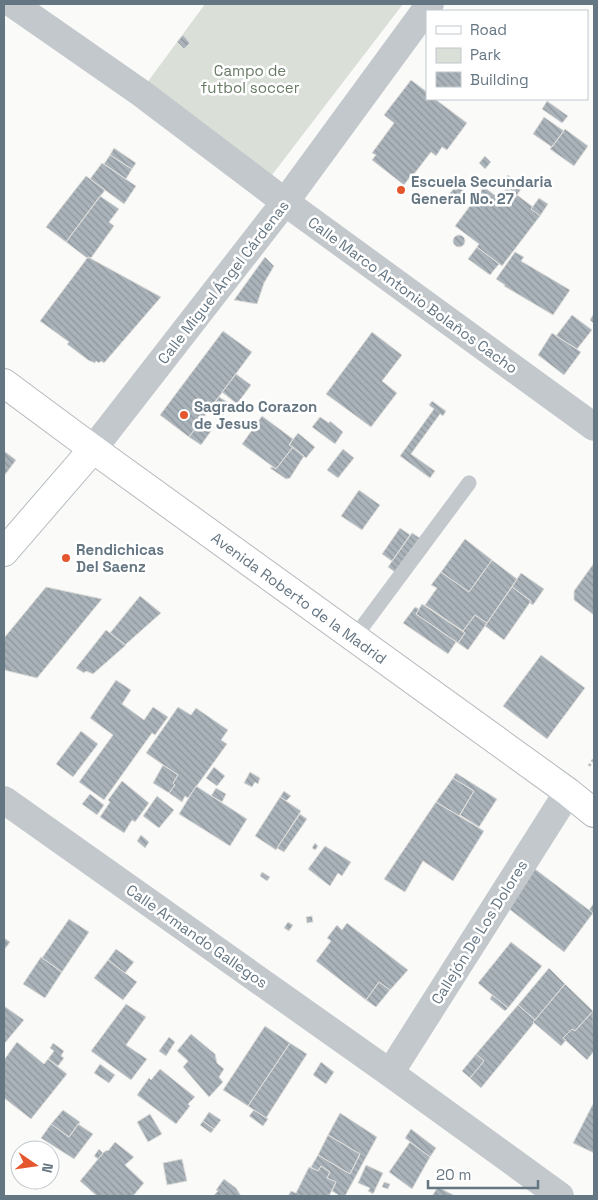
<svg xmlns="http://www.w3.org/2000/svg" width="598" height="1200" viewBox="0 0 598 1200" font-family="'Space Grotesk',sans-serif">
<style>
.green{fill:#dadfd7}
.building{fill:url(#building-back-hatch);stroke:#dcdcda}
.lines{fill:none;stroke-linecap:round;stroke-linejoin:round}
.secondary-casing{stroke:#b3babf;stroke-width:30}
.primary-casing{stroke:#b5babe;stroke-width:30}
.path{stroke:#bbbfc2;stroke-width:3;stroke-dasharray:2.5 2.5;stroke-linecap:butt}
.lane{stroke:#c3c8cc;stroke-width:15}
.street{stroke:#c3c8cc;stroke-width:28}
.secondary{stroke:#fff;stroke-width:28}
.primary{stroke:#fff;stroke-width:28}
.poi-dot{fill:#e4572e;stroke:#fff;stroke-width:2}
.labels{text-anchor:middle;dominant-baseline:central;stroke-width:5;stroke-linejoin:round;paint-order:stroke}
.park-label{font-size:15px;fill:#687a64;stroke:#fff}
.poi-label{font-size:15px;font-weight:bold;fill:#657683;stroke:#fff;text-anchor:start}
.street-label{font-size:15px;fill:#657683;stroke:#fff}
</style>
<defs>
<pattern id="building-back-hatch" width="6" height="6" patternUnits="userSpaceOnUse" patternTransform="scale(1.25)"><rect width="6" height="6" fill="#aab3b9"/><path d="M-1 5l2 2M0 0l6 6M5-1l2 2" fill="none" stroke="#8e969c"/></pattern>
</defs>
<rect width="100%" height="100%" fill="#fafaf8"/>
<path class="green" d="M205,4H403L265,184L141,91Z"/>
<path class="building" d="M183,35L190,43L184,49L177,42Z
M411,80L427,92V99H435L467,123L447,150L442,147L436,156L431,152L411,178L410,177L404,185L372,160L376,155L372,153L394,123L384,115Z
M547,101L568,116L562,123L542,109Z
M544,117L564,131L552,147L533,134Z
M565,129L588,146L574,166L550,149Z
M114,148L136,163L132,169L110,155Z
M110,155L132,169L126,179L104,164Z
M485,156L491,162L485,169L479,163Z
M102,163L136,186L124,204L90,179Z
M508,175L523,186L517,195L502,185Z
M86,176L105,190L66,242L46,227Z
M457,185L464,191L452,205L445,199Z
M484,187L509,206L517,195L533,207L531,209L540,216L502,266L477,247L479,244L455,226Z
M507,188L517,195L509,206L499,198Z
M100,196L119,209L109,222L114,226L91,258L88,257L87,258L66,242Z
M539,198L548,204L540,216L531,209Z
M453 241a6 6 0 1 1 12 0a6 6 0 1 1-12 0Z
M477,247L499,264L490,275L468,259Z
M515,252L524,257L521,261L570,290L553,315L504,286L505,285L496,279Z
M88,257L161,297L104,363L101,361L99,363L96,361L95,363L88,360L67,344L69,342L40,321Z
M265,257L274,266L264,283L257,304L234,300Z
M594,313V324L590,320Z
M572,315L592,330L577,349L556,336Z
M223,331L252,352L189,437L160,415Z
M372,332L402,355L382,381L397,393L371,427L326,394Z
M552,333L581,352L564,375L538,355Z
M236,374L251,385L237,404L222,392Z
M219,397L231,404L222,416L211,408Z
M432,401L446,411L443,416L440,414L411,454L435,471L430,478L400,456L434,409L429,405Z
M262,416L293,439L289,445L293,447L276,469L242,444Z
M320,417L329,423L330,421L343,432L335,444L312,427Z
M203,418L214,427L201,445L189,437Z
M298,433L315,447L306,458L289,445Z
M293,447L304,456L290,478L286,479L270,468L272,467L276,469Z
M343,449L354,458L338,478L327,470Z
M4,451L16,460L4,476Z
M359,490L380,505L362,530L341,516Z
M400,528L410,535L392,561L382,554Z
M412,533L423,540L399,575L388,567Z
M465,539L492,560L469,592L441,572Z
M492,560L517,579L487,623L475,615L463,631L425,605L437,588L431,585L441,572L469,592Z
M594,563V615L574,600V591Z
M521,573L544,589L533,605L530,603L531,601L512,587Z
M46,587L102,599L37,678L4,670V638Z
M512,587L531,601L504,640L485,626Z
M140,596L161,613L125,645L110,633Z
M422,604L465,633L458,643L416,614Z
M415,607L419,609L416,614L456,642L448,654L403,623Z
M475,615L487,623L468,650L458,643L465,633L463,631Z
M106,630L126,645L93,674L86,671L84,673L76,668Z
M541,655L585,688L547,739L503,706Z
M116,680L131,690L122,704L144,720L153,707L168,717L155,735L152,733L104,800L79,782L113,735L90,718Z
M178,707L191,715L196,708L228,730L221,740L227,744L188,798L185,796L182,802L169,793L175,785L173,783L178,775L146,753Z
M81,731L98,744L73,777L56,764Z
M163,765L178,775L173,783L175,785L169,793L153,783Z
M214,767L225,776L217,786L206,778Z
M250,772L260,778L258,784L255,782L252,787L244,783Z
M456,773L497,799L479,827L460,815L474,791L453,778Z
M453,778L474,791L459,816L436,802Z
M122,781L149,803L135,822L132,820L124,833L100,817L110,802L108,800Z
M196,786L247,819L230,846L179,814Z
M216,788L226,794L222,802L211,796Z
M284,791L291,796L286,801L280,797Z
M90,794L104,805L97,815L82,804Z
M157,796L174,810L159,828L143,816Z
M280,797L301,811L276,850L255,836Z
M436,802L484,831L453,881L423,861L405,892L384,879Z
M300,814L307,819L284,852L277,848Z
M141,835L149,842L145,848L137,841Z
M315,843L318,846L315,850L312,848Z
M325,846L351,862L342,876L338,873L330,886L308,869Z
M531,866L593,913L564,952L508,908Z
M262,872L270,877L267,881L260,876Z
M594,903V914L589,910Z
M312,916L313,922L307,923L306,917Z
M69,919L89,932L62,972L42,958Z
M288,922L293,925L289,931L284,928Z
M347,923L408,970L390,990L379,982L366,1000L316,961L331,941L327,938L337,925L342,930Z
M4,938L10,942L4,950Z
M511,942L542,966L508,1008L478,983Z
M116,949L134,962L125,973L108,960Z
M41,957L62,972L45,998L23,984Z
M108,960L137,982L123,1000L94,978Z
M549,968L565,984L535,1020L518,1005Z
M379,982L390,990L376,1007L366,1000Z
M565,984L593,1011L575,1031L572,1029L563,1038L566,1040L561,1046L533,1022Z
M492,995L508,1008L505,1011L490,999Z
M126,1004L146,1017L126,1045L147,1059L131,1080L91,1051Z
M518,1005L535,1020L533,1022L534,1023L481,1088L470,1078L484,1061L476,1054Z
M4,1006L24,1020L4,1044Z
M593,1011L594,1051L587,1060L563,1038L572,1029L575,1031Z
M265,1026L290,1043L248,1106L223,1090Z
M191,1034L215,1054L217,1063L224,1069L219,1077L223,1082L209,1097L183,1067L188,1061L177,1051Z
M169,1037L175,1042L166,1056L159,1051Z
M17,1042L44,1064L48,1059L67,1074L31,1119L4,1098V1060Z
M53,1043L64,1051L61,1056L64,1058L58,1066L48,1059L54,1051L50,1048Z
M290,1043L307,1054L266,1118L248,1106Z
M476,1054L484,1061L470,1078L462,1071Z
M321,1062L334,1072L326,1084L313,1075Z
M100,1064L115,1075L109,1083L94,1073Z
M160,1069L195,1097L188,1104L190,1106L176,1124L137,1095L149,1078L151,1080Z
M594,1102V1153L573,1143Z
M63,1110L80,1122L69,1137L51,1124Z
M254,1110L268,1119L263,1126L249,1116Z
M209,1112L221,1120L214,1129L203,1121Z
M340,1113L377,1137L345,1196H340L332,1191L336,1182L327,1178L330,1172L321,1166L318,1171L311,1167L318,1155L350,1174L360,1154L328,1135Z
M150,1114L162,1134L148,1142L137,1122Z
M203,1121L214,1129L211,1133L200,1125Z
M51,1124L69,1137L78,1124L93,1134L74,1159L41,1138Z
M411,1129L436,1148L430,1157L405,1138Z
M328,1135L360,1154L350,1174L318,1155Z
M115,1142L134,1157L125,1165L144,1183L133,1196H97L80,1181L103,1153L107,1150L108,1151Z
M410,1142L430,1157L412,1189L389,1172Z
M99,1149L103,1153L98,1159L94,1156Z
M182,1159L187,1181L167,1185L163,1163Z
M366,1165L383,1173L373,1194L368,1191L370,1188L358,1183Z
M321,1166L330,1172L327,1178L336,1182L329,1196H288L291,1191L296,1193L309,1167L318,1171Z
M224,1179L236,1188L241,1196H224L222,1195L221,1196H213L218,1191L216,1190Z
M384,1182L390,1184L388,1189L382,1187Z
M438,1187L455,1196H432Z"/>
<g class="lines">
<defs>
<path id="secondary" d="M4,552L93,449"/>
<path id="primary" d="M4,383L93,449L568,792L594,813"/>
</defs>
<use href="#secondary" class="secondary-casing"/>
<use href="#primary" class="primary-casing"/>
<path class="path" d="M589,766L594,759"/>
<path class="lane" d="M354,638L469,483"/>
<path class="street" d="M13,4L141,93L285,202L594,427
M93,449L285,202L430,4
M4,800L390,1073L560,1196
M390,1073L568,792"/>
<use href="#secondary" class="secondary"/>
<use href="#primary" class="primary"/>
</g>
<g class="poi-dot">
<circle cx="401" cy="190" r="5"/>
<circle cx="184" cy="415" r="5"/>
<circle cx="66" cy="558" r="5"/>
</g>
<g class="labels">
<g class="park-label">
<text x="250" y="70">Campo de<tspan x="250" dy="17">futbol soccer</tspan></text>
</g>
<g class="poi-label">
<text x="411" y="181">Escuela Secundaria<tspan x="411" dy="17">General No. 27</tspan></text>
<text x="194" y="406">Sagrado Corazon<tspan x="194" dy="17">de Jesus</tspan></text>
<text x="76" y="549">Rendichicas<tspan x="76" dy="17">Del Saenz</tspan></text>
</g>
<g class="street-label">
<text transform="translate(223 282) rotate(-52)">Calle Miguel Ángel Cárdenas</text>
<text transform="translate(413 295) rotate(36)">Calle Marco Antonio Bolaños Cacho</text>
<text transform="translate(299 598) rotate(36)">Avenida Roberto de la Madrid</text>
<text transform="translate(479 932) rotate(-58)">Callejón De Los Dolores</text>
<text transform="translate(197 936) rotate(35)">Calle Armando Gallegos</text>
</g>
</g>
<rect width="598" height="1200" fill="none" stroke="#657683" stroke-width="10"/>
<rect x="426" y="10" width="162" height="90" fill="#ffffff" stroke="#c1c8cd"/>
<rect x="436" y="26" width="25" height="8" fill="#ffffff" stroke="#c1c8cd"/>
<text x="470" y="35" font-size="15" fill="#657683">Road</text>
<rect x="436" y="48" width="25" height="15" fill="#dadfd7" stroke="#c1c8cd"/>
<text x="470" y="60" font-size="15" fill="#657683">Park</text>
<rect x="436" y="72" width="25" height="15" fill="url(#building-back-hatch)" stroke="#c1c8cd"/>
<text x="470" y="85" font-size="15" fill="#657683">Building</text>
<g transform="translate(35 1165) rotate(103)"><circle r="24" fill="#ffffff" stroke="#c1c8cd"/>
<path d="M0-4L9 19L0 12L-9 19Z" fill="#e4572e"/>
<text y="-8" font-size="14" font-weight="bold" text-anchor="middle" fill="#657683">N</text>
</g>
<path d="M428 1180v8h110v-8" fill="none" stroke="#657683" stroke-width="2.5"/>
<text x="436" y="1180" font-size="15" fill="#657683" stroke="#ffffff" stroke-width="4" paint-order="stroke">20 m</text>
</svg>
